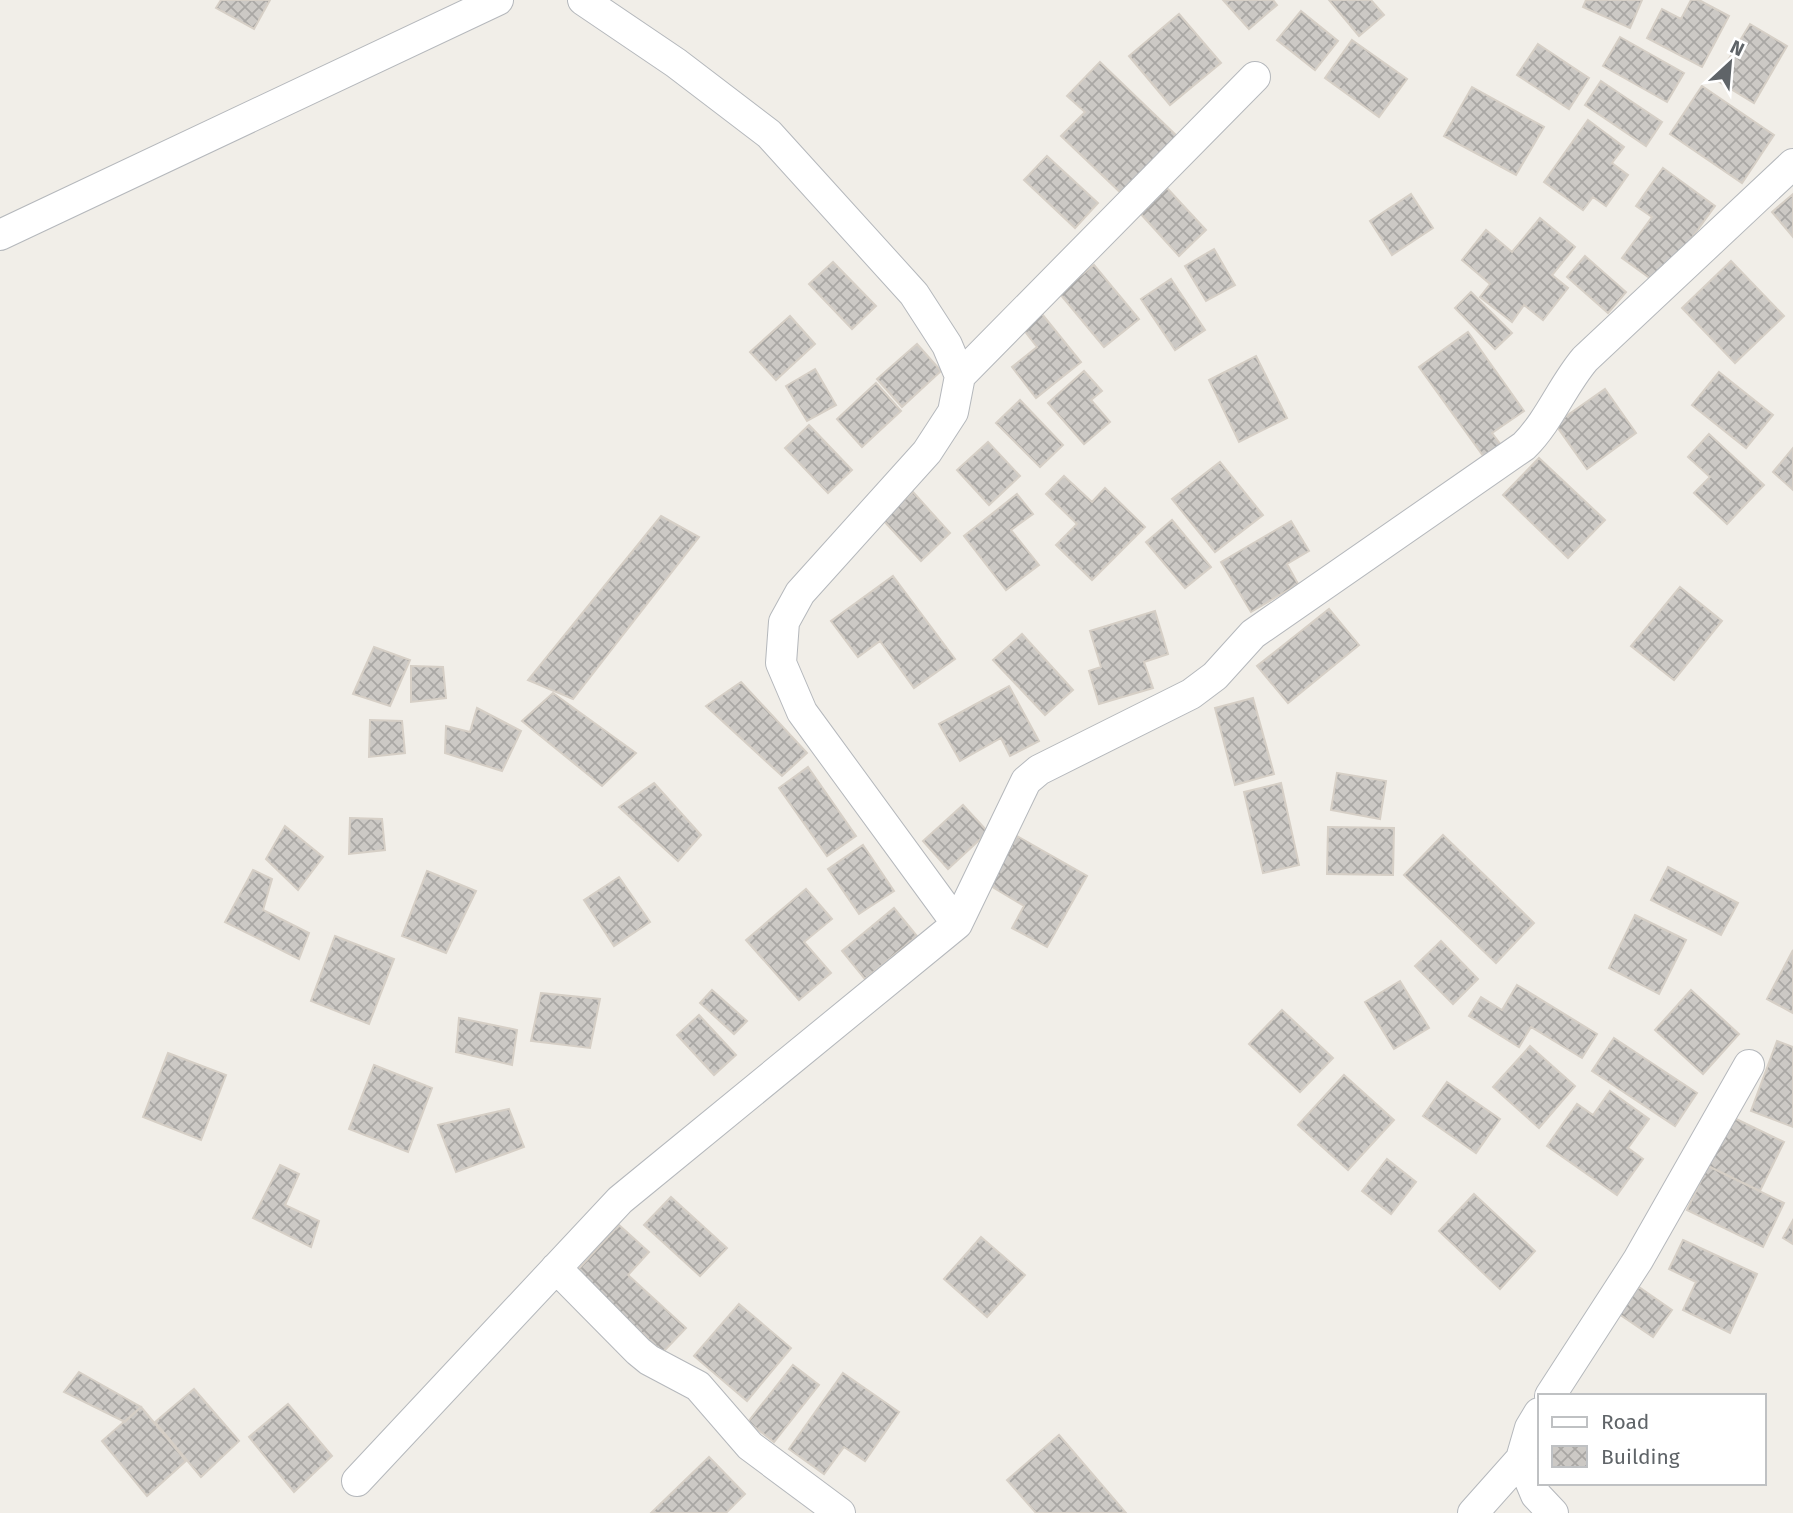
<svg xmlns="http://www.w3.org/2000/svg" width="1793" height="1513" viewBox="0 0 1793 1513" font-family="'Fira Sans',sans-serif">
<style>
.building{fill:url(#building-cross-hatch);stroke:#d6cfc6;stroke-width:2}
.lines{fill:none;stroke-linecap:round;stroke-linejoin:round}
.minor-casing{stroke:#b5b8bc;stroke-width:32}
.minor{stroke:#fff;stroke-width:30}
</style>
<defs>
<pattern id="building-cross-hatch" width="8" height="8" patternUnits="userSpaceOnUse" patternTransform="scale(1.75)"><rect width="8" height="8" fill="#ccc9c5"/><path d="M0 0l8 8M0 8l8-8" fill="none" stroke="#a9a7a4"/></pattern>
</defs>
<rect width="100%" height="100%" fill="#f1eee8"/>
<path class="building" d="M221,0H270L254,29L216,8Z
M1223,0H1273L1277,5L1249,29Z
M1329,0H1371L1384,15L1359,36Z
M1586,0H1642L1630,28L1583,7Z
M1691,0H1699L1729,16L1702,67L1647,38L1662,9L1681,19Z
M1301,11L1338,41L1315,70L1277,40Z
M1179,14L1221,63L1170,105L1129,56Z
M1750,24L1787,46L1754,103L1716,80Z
M1620,37L1684,73L1667,102L1603,66Z
M1352,40L1407,79L1379,117L1325,78Z
M1538,44L1589,78L1569,109L1517,75Z
M1100,62L1179,138L1123,195L1061,136L1085,112L1067,96Z
M1601,81L1662,122L1646,146L1585,105Z
M1702,86L1774,135L1742,183L1670,134Z
M1472,87L1544,127L1516,175L1444,136Z
M1588,120L1624,147L1612,163L1628,175L1606,206L1593,197L1583,210L1544,182Z
M1047,156L1098,203L1075,228L1024,180Z
M1663,168L1715,206L1658,284L1622,258L1652,217L1636,206Z
M1166,187L1206,230L1179,256L1139,212Z
M1411,194L1433,228L1392,255L1370,221Z
M1793,194V237L1772,212Z
M1540,218L1575,247L1552,275L1568,288L1543,320L1524,305L1512,322L1480,297L1490,284L1462,260L1486,230L1512,252Z
M1214,249L1235,285L1206,301L1185,266Z
M1585,256L1626,292L1608,313L1567,277Z
M1731,261L1784,316L1735,363L1682,308Z
M833,262L876,306L852,329L809,284Z
M1094,265L1139,319L1104,347L1059,293Z
M1171,279L1205,330L1175,350L1141,299Z
M1471,292L1512,333L1495,349L1455,308Z
M1042,314L1081,362L1036,398L1012,367L1037,347L1023,329Z
M790,316L815,344L776,380L750,352Z
M1468,332L1524,411L1492,433L1501,445L1484,457L1419,367Z
M917,344L941,371L902,407L877,379Z
M1256,356L1287,418L1239,442L1209,380Z
M815,369L836,405L807,421L786,386Z
M1084,371L1102,391L1091,400L1110,422L1084,444L1048,403Z
M1719,372L1773,415L1746,448L1692,405Z
M876,383L901,411L862,447L837,419Z
M1605,389L1636,433L1587,469L1555,424Z
M1020,400L1063,445L1040,467L996,423Z
M809,425L852,470L828,493L785,448Z
M1709,434L1764,485L1727,524L1694,493L1710,477L1688,457Z
M988,442L1020,476L989,505L957,470Z
M1793,448V490L1773,472Z
M1539,458L1605,520L1568,558L1503,495Z
M1220,462L1263,515L1215,552L1172,499Z
M1064,476L1092,502L1105,488L1145,527L1092,580L1056,545L1077,524L1046,494Z
M913,492L950,533L921,561L883,520Z
M1017,494L1033,514L1011,530L1039,565L1006,590L964,536Z
M661,516L699,537L573,699L528,680Z
M1172,520L1211,567L1185,588L1146,542Z
M1291,521L1309,551L1287,564L1298,584L1251,612L1221,562Z
M893,576L955,659L914,688L880,641L858,657L831,621Z
M1680,587L1722,621L1674,680L1631,646Z
M1329,609L1359,645L1288,703L1257,666Z
M1155,611L1168,654L1144,662L1153,688L1099,704L1089,671L1101,667L1090,631Z
M1022,634L1073,690L1045,715L993,660Z
M374,647L410,660L390,706L353,694Z
M411,666L443,667L446,698L411,702Z
M741,682L807,753L782,776L706,706Z
M1009,686L1039,741L1010,756L1001,738L960,761L939,724Z
M553,693L636,753L602,786L522,721Z
M1253,698L1274,774L1235,785L1215,708Z
M477,708L521,731L502,771L445,753L446,726L470,732Z
M370,720L402,721L405,753L369,757Z
M808,767L856,836L827,856L779,788Z
M1337,773L1386,781L1380,819L1331,810Z
M654,783L701,835L678,861L619,807Z
M1281,783L1299,865L1263,873L1244,792Z
M963,805L988,832L948,869L923,841Z
M350,818L382,819L385,850L349,854Z
M285,826L323,857L298,890L266,859Z
M1328,827L1394,828L1393,875L1327,874Z
M1443,835L1534,923L1496,963L1404,875Z
M1017,836L1087,876L1047,947L1012,928L1024,906L989,885Z
M863,845L894,891L859,914L828,869Z
M1668,867L1738,903L1721,935L1651,900Z
M253,870L272,879L263,910L309,933L299,959L225,922Z
M427,871L476,891L446,953L402,936Z
M619,877L650,922L614,946L584,900Z
M806,889L832,919L804,942L831,973L799,1000L746,940Z
M894,908L917,936L865,979L842,951Z
M1635,915L1686,940L1659,994L1609,968Z
M335,936L394,959L369,1024L311,1001Z
M1441,941L1478,979L1453,1004L1415,966Z
M1793,950V1013L1767,999Z
M1400,981L1429,1028L1394,1049L1365,1002Z
M1517,985L1597,1034L1582,1058L1531,1027L1519,1047L1469,1016L1481,997L1502,1010Z
M712,990L747,1021L734,1034L700,1003Z
M1691,990L1739,1034L1703,1074L1655,1030Z
M541,993L600,999L590,1048L531,1041Z
M1282,1010L1333,1058L1300,1092L1249,1044Z
M699,1015L736,1055L714,1075L677,1035Z
M459,1018L517,1030L512,1065L456,1052Z
M1614,1038L1697,1093L1675,1126L1592,1071Z
M1777,1041L1793,1047V1127L1751,1111Z
M1530,1046L1575,1086L1539,1128L1493,1087Z
M168,1053L226,1075L201,1140L143,1117Z
M374,1065L432,1088L408,1152L349,1129Z
M1344,1075L1394,1120L1348,1170L1298,1125Z
M1447,1082L1500,1119L1476,1153L1423,1116Z
M1610,1091L1649,1119L1628,1148L1643,1159L1617,1195L1547,1146L1577,1104L1593,1115Z
M509,1109L524,1147L456,1172L438,1125Z
M1732,1117L1784,1142L1760,1191L1708,1166Z
M1387,1159L1416,1182L1391,1214L1362,1191Z
M280,1165L299,1174L285,1205L319,1221L311,1247L253,1218Z
M1708,1166L1784,1203L1763,1247L1687,1210Z
M1474,1194L1535,1251L1500,1289L1439,1231Z
M671,1197L727,1248L700,1276L644,1225Z
M1793,1220V1244L1783,1238Z
M619,1225L649,1252L628,1275L686,1328L663,1352L575,1273Z
M981,1237L1025,1275L987,1317L944,1279Z
M1683,1240L1757,1274L1730,1333L1683,1310L1696,1282L1669,1269Z
M1639,1287L1672,1310L1653,1337L1619,1314Z
M739,1304L791,1348L747,1401L694,1356Z
M793,1365L819,1385L774,1442L748,1422Z
M79,1372L141,1407L125,1422L64,1392Z
M843,1373L899,1412L865,1461L844,1447L824,1474L789,1449Z
M194,1389L239,1441L201,1477L155,1422Z
M288,1404L332,1456L294,1492L249,1437Z
M141,1407L186,1461L147,1496L102,1441Z
M1059,1435L1126,1513H1036L1007,1480Z
M709,1457L745,1494L726,1513H651Z"/>
<g class="lines">
<defs>
<path id="minor" d="M583,0L676,63L769,134L914,294L947,345L960,376L953,412L927,452L800,593L784,622L781,663L802,712L957,924
M0,235L498,0
M960,376L1255,77
M556,1268L638,1351L649,1360L698,1386L750,1446L840,1513
M1550,1396L1638,1260L1749,1065
M1521,1459L1536,1495L1553,1513
M357,1481L620,1200L957,924L1026,781L1039,770L1191,694L1215,676L1253,634L1524,446C1550,420 1562,386 1585,359L1793,164
M1473,1513L1521,1459L1530,1428L1539,1413"/>
</defs>
<use href="#minor" class="minor-casing"/>
<use href="#minor" class="minor"/>
</g>
<rect x="1538" y="1394" width="228" height="91" fill="#ffffff" stroke="#bfc1c3" stroke-width="2"/>
<rect x="1552" y="1417" width="35" height="10" fill="#ffffff" stroke="#bfc1c3" stroke-width="2"/>
<text x="1601" y="1429" font-size="21" fill="#5f6468">Road</text>
<rect x="1552" y="1446" width="35" height="21" fill="url(#building-cross-hatch)" stroke="#bfc1c3" stroke-width="2"/>
<text x="1601" y="1464" font-size="21" fill="#5f6468">Building</text>
<g transform="translate(1730 63) rotate(26)" stroke="#ffffff" stroke-width="5" paint-order="stroke">
<path d="M0-5L12 26L0 18L-12 26Z" fill="#5f6468"/>
<text y="-10" font-size="19" font-weight="bold" text-anchor="middle" fill="#5f6468">N</text>
</g>
</svg>
